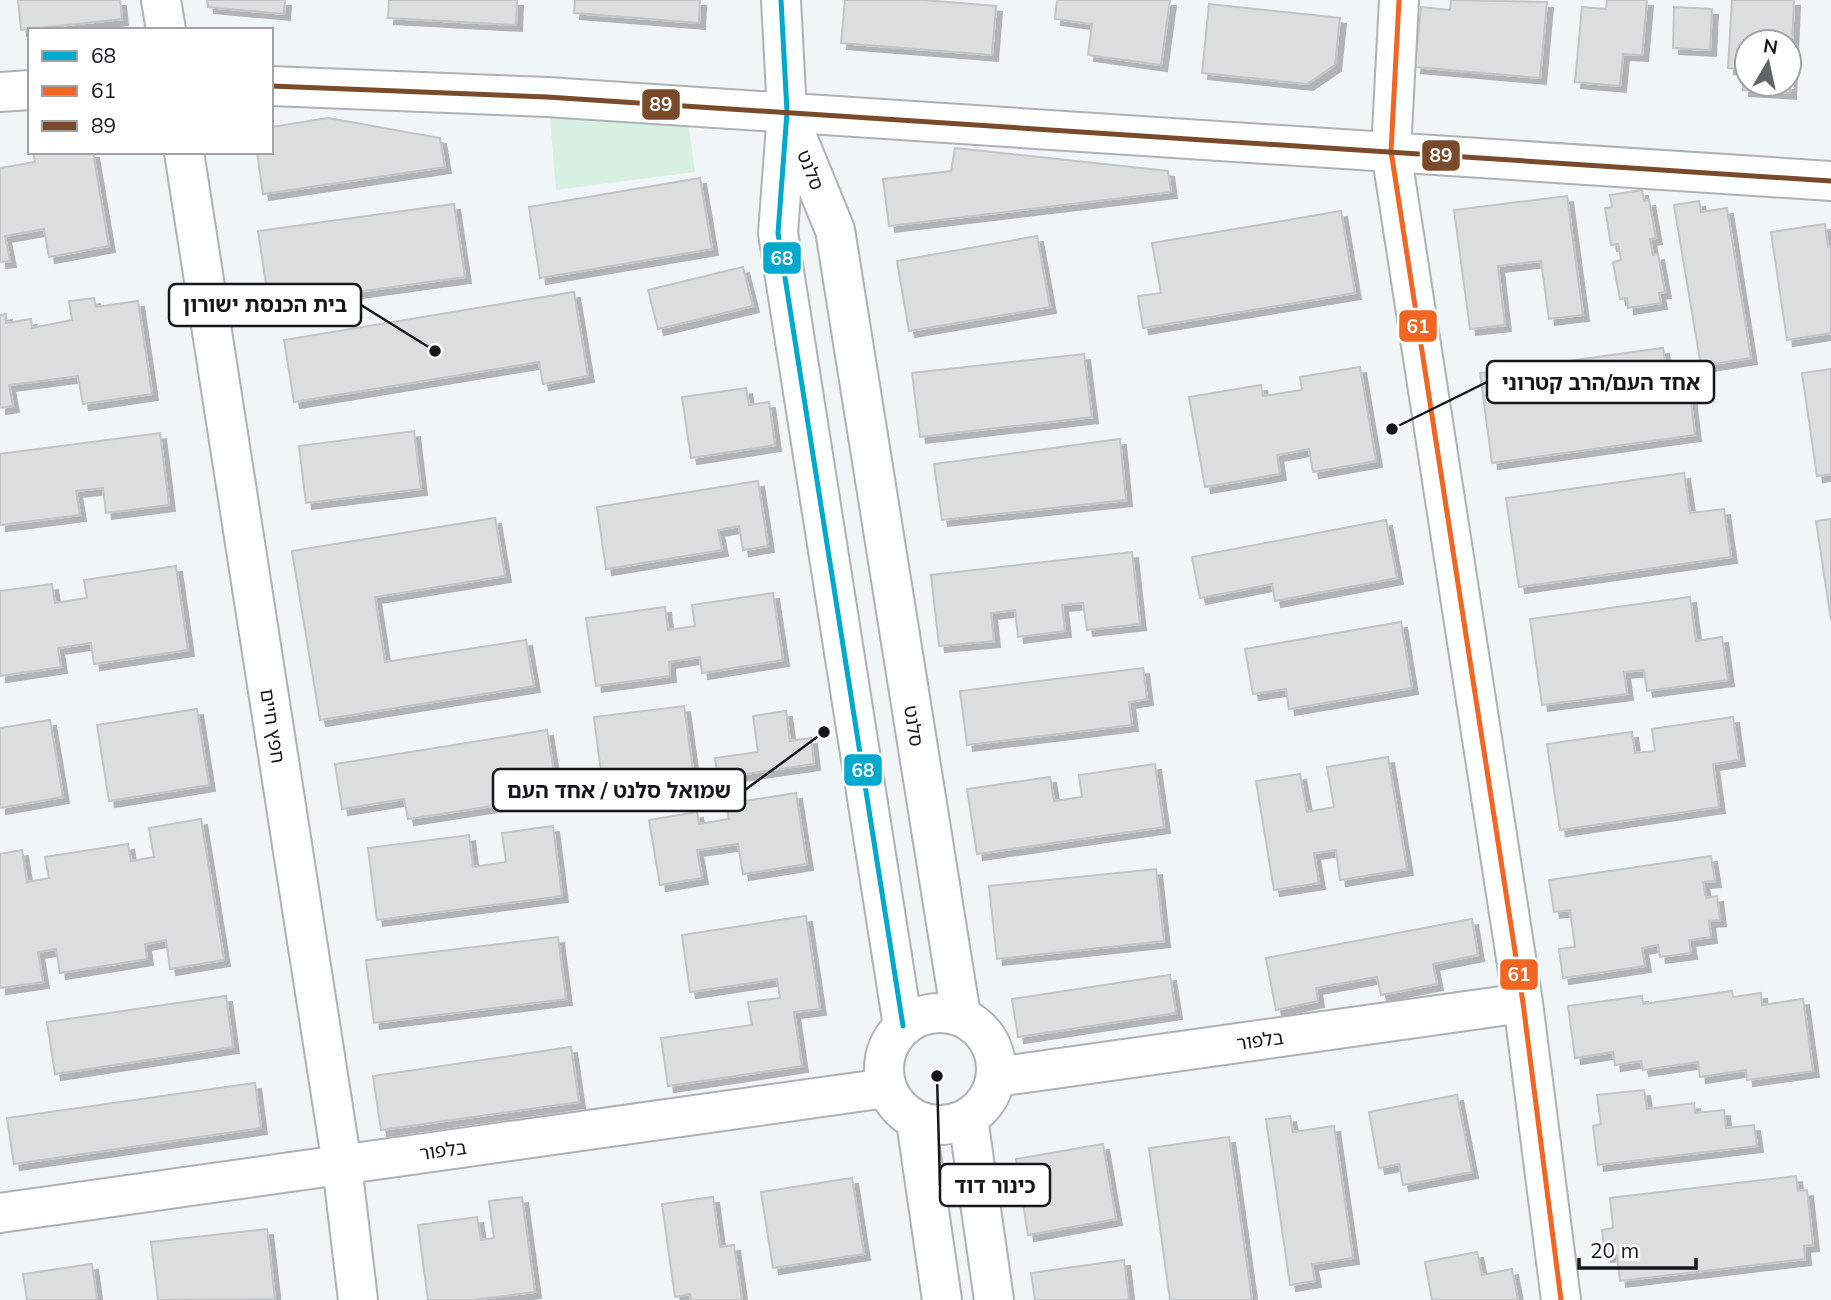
<svg xmlns="http://www.w3.org/2000/svg" width="1831" height="1300" viewBox="0 0 1831 1300" font-family="Mulish,'Noto Sans Hebrew',sans-serif">
<style>
.green{fill:#d8f0e2}
.building{fill:#dadfde;stroke:#c0c5c5;stroke-width:2;fill-rule:evenodd;filter:url(#shadow)}
.lines{fill:none;stroke-linecap:round;stroke-linejoin:round}
.minor-casing{stroke:#aeb2b3;stroke-width:42}
.tertiary-casing{stroke:#aeb2b3;stroke-width:42}
.minor{stroke:#fdfefe;stroke-width:38}
.tertiary{stroke:#fdfefe;stroke-width:38}
.bus-1-casing{stroke:#fff;stroke-width:10}
.bus-2-casing{stroke:#fff;stroke-width:10}
.bus-3-casing{stroke:#fff;stroke-width:10}
.bus-1{stroke:#00a9ce;stroke-width:5}
.bus-2{stroke:#f26522;stroke-width:5}
.bus-3{stroke:#7a4b2a;stroke-width:5}
.labels{text-anchor:middle;dominant-baseline:central;stroke-width:5;stroke-linejoin:round;paint-order:stroke}
.street-label{font-size:19px;fill:#131718;stroke:#fff}
.leader{fill:none;stroke:#131718;stroke-width:2.5}
.callout-dot{fill:#131718;stroke:#fff;stroke-width:2.5}
.callout{fill:#fff;stroke:#131718;stroke-width:2.5}
.callout-label{font-size:21px;text-anchor:middle;font-weight:bold;fill:#131718}
.line-badge{stroke:#fff;stroke-width:2.5}
.badge-label{font-size:19px;text-anchor:middle;font-weight:bold;fill:#fff}
</style>
<defs>
<filter id="shadow"><feDropShadow dx="6" dy="6" stdDeviation="0" flood-color="#0004"/></filter>
</defs>
<rect width="100%" height="100%" fill="#f0f6f7"/>
<path class="green" d="M549,107L687,113L695,172L556,190Z"/>
<path class="building" d="M18,0H120L122,19L21,30Z
M207,0H285L284,14L208,7Z
M389,0H517L516,25L388,18Z
M575,0H700L699,23L574,13Z
M845,0H924L996,6L992,55L841,43Z
M1057,0H1170L1161,65L1088,55L1092,24L1055,19Z
M1451,0L1547,2L1540,78L1415,67L1421,7L1450,10Z
M1607,0H1647L1642,55L1623,54L1620,86L1575,82L1582,7L1606,9Z
M1732,0H1794L1790,93L1743,90L1744,69L1728,68ZM1747,42H1789V84H1747Z
M1209,4L1340,18L1335,65L1307,84L1202,73Z
M1674,7L1712,9L1710,50L1673,48Z
M328,118L440,138L445,167L263,194L257,152H271V127Z
M955,148L1168,171L1171,192L889,226L883,179L951,171Z
M33,152H93L109,246L49,257L44,229L5,236L10,261L0,262V168L35,162Z
M700,178L712,249L540,278L529,207Z
M1642,190L1644,201L1649,200L1656,238L1650,239L1653,255L1658,254L1665,292L1659,293L1661,303L1628,308L1627,298L1620,299L1613,262L1621,260L1618,244L1611,245L1605,208L1612,207L1610,195Z
M1567,196L1583,315L1549,319L1541,261L1498,266L1505,325L1470,329L1454,210Z
M1699,201L1701,212L1727,208L1751,358L1701,366L1674,205Z
M454,204L465,277L269,304L258,231Z
M1341,211L1355,293L1143,328L1138,296L1161,293L1152,243Z
M1825,224L1828,247L1831,246V333L1787,340L1771,232Z
M1037,236L1050,307L909,331L897,261Z
M743,267L753,306L658,329L648,290Z
M574,292L588,376L543,384L539,362L294,402L284,340Z
M94,298L96,307L138,301L152,394L83,404L78,376L9,385L13,406L0,408V315L6,314V323L31,319L32,328L72,320L69,301Z
M1663,348L1669,396L1690,394L1695,435L1492,463L1480,373Z
M1084,354L1092,417L920,437L912,373Z
M1360,367L1376,461L1313,472L1309,449L1277,455L1280,474L1205,487L1189,397L1261,385L1263,396L1302,390L1300,377Z
M1831,369V474L1817,476L1802,373Z
M746,388L749,405L769,402L775,445L691,458L682,397Z
M414,431L421,489L306,503L299,446Z
M160,433L169,505L106,513L103,488L76,491L80,515L0,525V454Z
M1120,439L1126,500L942,520L934,464Z
M1684,473L1690,513L1724,509L1731,557L1519,587L1506,498Z
M758,481L768,546L743,550L739,526L718,530L722,550L606,569L597,507Z
M495,518L505,576L375,597L385,662L526,640L534,686L320,720L292,551Z
M1831,519V620L1816,521Z
M1386,520L1397,578L1275,601L1272,584L1200,598L1192,557Z
M1132,552L1140,624L1087,630L1083,603L1062,605L1065,631L1018,637L1015,610L991,613L994,641L939,646L931,575Z
M176,566L188,650L94,664L91,643L58,648L61,667L0,676V591L52,584L55,603L87,598L84,580Z
M773,593L783,660L702,673L700,657L669,662L670,676L596,686L586,618L665,607L668,630L695,626L692,605Z
M1690,597L1696,641L1722,637L1728,680L1647,691L1644,670L1624,672L1627,694L1542,705L1530,619Z
M1401,622L1412,688L1289,709L1286,689L1253,694L1245,649Z
M1143,668L1147,699L1129,702L1132,725L967,745L960,691Z
M684,706L694,777L603,788L594,717Z
M197,709L209,785L109,801L97,725Z
M786,711L790,741L811,738L814,764L718,778L715,758L758,752L753,716Z
M1733,717L1739,760L1713,764L1719,807L1560,830L1547,744L1632,732L1635,753L1655,751L1652,729Z
M50,720L63,797L0,808V728Z
M547,730L558,796L408,819L404,799L342,809L335,764Z
M1388,757L1407,869L1340,880L1336,850L1314,853L1319,883L1274,890L1256,781L1300,774L1307,812L1334,807L1327,767Z
M1155,764L1164,827L977,854L967,789L1050,777L1054,801L1082,797L1079,775Z
M796,793L807,864L743,874L738,844L697,850L702,878L660,885L649,820L697,812L699,824L729,819L726,804Z
M201,819L224,960L170,969L166,940L145,944L147,959L60,973L56,949L38,952L43,982L0,988V854L22,850L27,882L49,878L45,857L128,844L131,861L154,857L149,828Z
M553,826L562,896L377,920L368,848L469,835L473,867L506,862L502,833Z
M1711,856L1715,881L1703,882L1706,898L1717,896L1720,920L1709,921L1711,937L1689,940L1691,953L1660,957L1658,945L1642,948L1645,966L1563,978L1559,949L1575,947L1570,910L1554,912L1549,880Z
M1156,869L1164,941L997,959L989,886Z
M806,916L820,1009L794,1012L802,1066L668,1086L661,1038L752,1025L748,1002L780,998L777,979L690,992L682,935Z
M1472,919L1478,955L1433,964L1437,984L1381,995L1377,977L1316,988L1318,1001L1276,1010L1266,958Z
M558,937L566,999L374,1023L366,960Z
M1170,975L1176,1013L1018,1037L1012,999Z
M1732,991L1733,997L1761,993L1762,1005L1803,999L1813,1071L1747,1080L1746,1070L1700,1077L1698,1062L1643,1070L1641,1061L1615,1065L1613,1052L1575,1058L1568,1006L1642,996L1643,1004Z
M226,996L233,1047L55,1074L47,1022Z
M571,1047L579,1102L381,1130L373,1076Z
M255,1083L261,1128L14,1164L7,1118Z
M1644,1090L1647,1109L1694,1103L1695,1113L1724,1110L1726,1128L1754,1125L1757,1146L1598,1165L1593,1126L1601,1124L1597,1095Z
M1457,1095L1472,1172L1403,1185L1399,1164L1379,1168L1369,1112Z
M1290,1116L1293,1132L1334,1126L1353,1258L1312,1264L1315,1281L1290,1285L1266,1119Z
M1229,1137L1252,1300H1170L1149,1148Z
M1103,1144L1116,1219L1028,1235L1016,1159Z
M1796,1176L1798,1191L1807,1190L1813,1245L1804,1246L1805,1259L1620,1281L1617,1255L1605,1256L1602,1230L1613,1228L1610,1198Z
M852,1178L864,1254L773,1268L761,1192Z
M522,1197L535,1292L472,1300H428L418,1225L477,1217L481,1240L494,1238L489,1201Z
M713,1197L720,1247L734,1245L742,1300H691L690,1294L675,1297L662,1204Z
M267,1229L275,1299L158,1300L151,1242Z
M1477,1252L1482,1275L1512,1269L1518,1300H1432L1425,1262Z
M1124,1260L1129,1300H1035L1031,1273Z
M92,1264L97,1300H27L23,1274Z"/>
<g class="lines">
<defs>
<path id="minor" d="M161,0L166,30
M1399,0L1391,151L1523,1003L1561,1300
M271,86L547,97L1831,181
M0,92L30,90
M184,152L342,1165L358,1300
M996,1077L1523,1003
M0,1213L886,1088"/>
<path id="tertiary" d="M781,0L787,112L778,233L903,1026
M790,120L835,230L961,1016
M884 1069a56 56 0 1 1 112 0a56 56 0 1 1-112 0Z
M968,1118L994,1300
M916,1121L942,1300"/>
</defs>
<use href="#minor" class="minor-casing"/>
<use href="#tertiary" class="tertiary-casing"/>
<use href="#minor" class="minor"/>
<use href="#tertiary" class="tertiary"/>
<defs>
<path id="bus-1" d="M781,0L787,112L778,233L903,1026"/>
<path id="bus-2" d="M1399,0L1391,151L1523,1003L1561,1300"/>
<path id="bus-3" d="M271,86L547,97L1831,181"/>
</defs>
<use href="#bus-1" class="bus-1-casing"/>
<use href="#bus-2" class="bus-2-casing"/>
<use href="#bus-3" class="bus-3-casing"/>
<use href="#bus-1" class="bus-1"/>
<use href="#bus-2" class="bus-2"/>
<use href="#bus-3" class="bus-3"/>
</g>
<g class="labels">
<g class="street-label">
<text transform="translate(811 170) rotate(68)">סלנט</text>
<text transform="translate(273 726) rotate(81)">חפץ חיים</text>
<text transform="translate(914 726) rotate(81)">סלנט</text>
<text transform="translate(1260 1040) rotate(-8)">בלפור</text>
<text transform="translate(443 1150) rotate(-8)">בלפור</text>
</g>
</g>
<path class="leader" d="M435 351L361 305M1392 429L1487 382M824 732L745 790M937 1076L940 1185"/>
<g class="callout-dot">
<circle cx="435" cy="351" r="7"/>
<circle cx="1392" cy="429" r="7"/>
<circle cx="824" cy="732" r="7"/>
<circle cx="937" cy="1076" r="7"/>
</g>
<g class="callout">
<rect x="169" y="284" width="192" height="42" rx="7"/>
<rect x="1487" y="361" width="227" height="42" rx="7"/>
<rect x="493" y="769" width="252" height="42" rx="7"/>
<rect x="940" y="1164" width="110" height="42" rx="7"/>
</g>
<g class="callout-label">
<text x="265" y="312">בית הכנסת ישורון</text>
<text x="1601" y="390">אחד העם/הרב קטרוני</text>
<text x="619" y="798">שמואל סלנט / אחד העם</text>
<text x="995" y="1193">כינור דוד</text>
</g>
<g class="line-badge">
<rect x="641" y="88" width="40" height="33" rx="7" fill="#7a4b2a"/>
<rect x="1421" y="139" width="40" height="33" rx="7" fill="#7a4b2a"/>
<rect x="762" y="241" width="40" height="34" rx="7" fill="#00a9ce"/>
<rect x="1398" y="309" width="40" height="34" rx="7" fill="#f26522"/>
<rect x="843" y="753" width="40" height="34" rx="7" fill="#00a9ce"/>
<rect x="1499" y="958" width="40" height="33" rx="7" fill="#f26522"/>
</g>
<g class="badge-label">
<text x="661" y="111">89</text>
<text x="1441" y="162">89</text>
<text x="782" y="265">68</text>
<text x="1418" y="333">61</text>
<text x="863" y="777">68</text>
<text x="1519" y="981">61</text>
</g>
<rect x="28" y="28" width="245" height="126" fill="#ffffff" stroke="#a1a2a3" stroke-width="2"/>
<rect x="42" y="51" width="35" height="10" fill="#00a9ce" stroke="#a1a2a3" stroke-width="2"/>
<text x="91" y="63" font-size="21" fill="#131718">68</text>
<rect x="42" y="86" width="35" height="10" fill="#f26522" stroke="#a1a2a3" stroke-width="2"/>
<text x="91" y="98" font-size="21" fill="#131718">61</text>
<rect x="42" y="121" width="35" height="10" fill="#7a4b2a" stroke="#a1a2a3" stroke-width="2"/>
<text x="91" y="133" font-size="21" fill="#131718">89</text>
<g transform="translate(1768 63) rotate(9)"><circle r="33" fill="#ffffff" stroke="#a1a2a3" stroke-width="2"/>
<path d="M0-5L12 26L0 18L-12 26Z" fill="#606566"/>
<text y="-10" font-size="19" font-weight="bold" text-anchor="middle" fill="#131718">N</text>
</g>
<path d="M1579 1258v10h117v-10" fill="none" stroke="#131718" stroke-width="3.5"/>
<text x="1590" y="1258" font-size="21" fill="#131718" stroke="#ffffff" stroke-width="5" paint-order="stroke">20 m</text>
</svg>
